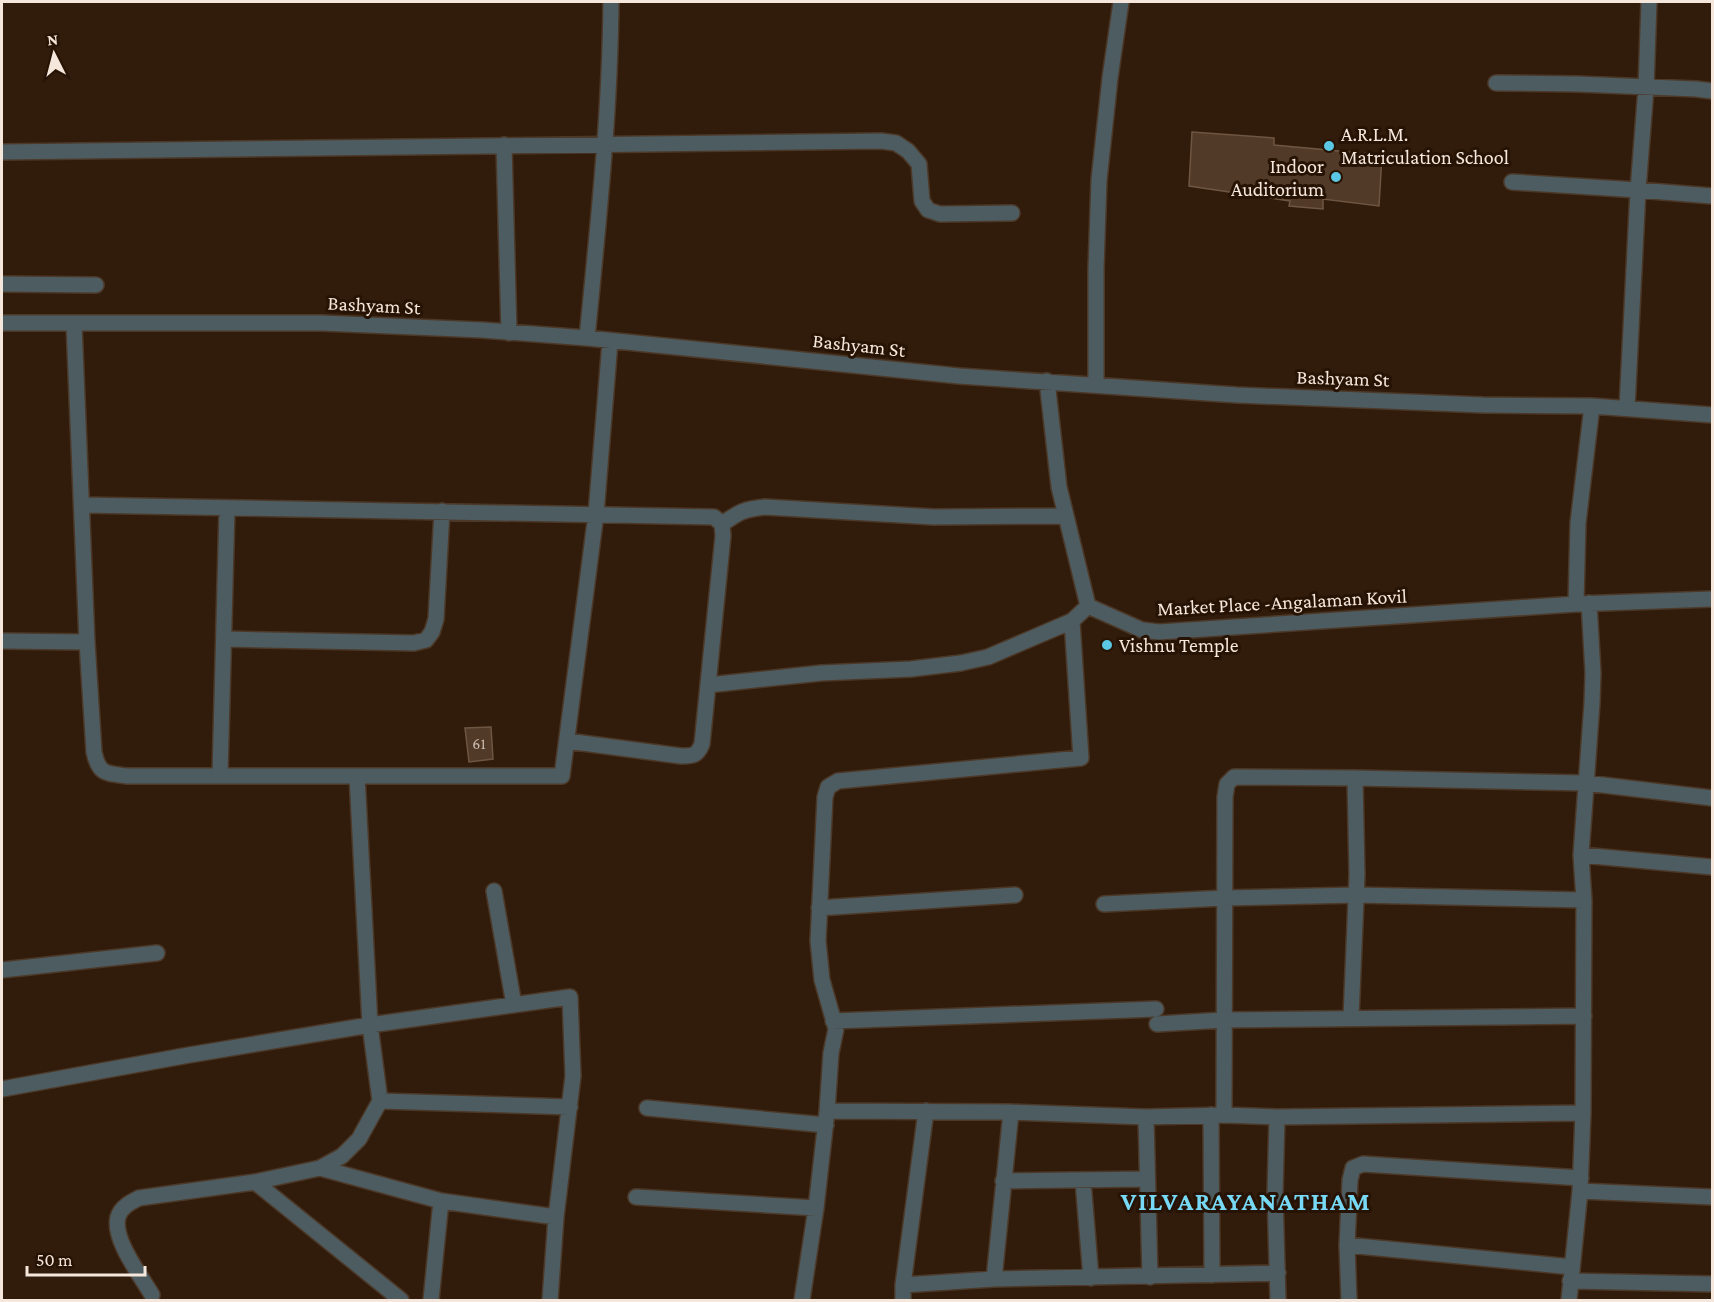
<svg xmlns="http://www.w3.org/2000/svg" width="1714" height="1302" viewBox="0 0 1714 1302" font-family="'Crimson Pro',serif">
<style>
.building{fill:#513a28;stroke:#6e5643;stroke-width:1.5}
.lines{fill:none;stroke-linecap:round;stroke-linejoin:round}
.minor-casing{stroke:#4c3828;stroke-width:18}
.minor{stroke:#4d5c60;stroke-width:15}
.poi-dot{fill:#5ac8e5;stroke:#271303;stroke-width:2}
.labels{text-anchor:middle;dominant-baseline:central;stroke-width:6;stroke-linejoin:round;paint-order:stroke}
.number-label{font-size:16px;fill:#ccbcaf}
.poi-label{font-size:20px;fill:#f5e7dc;stroke:#271303;text-anchor:start}
.street-label{font-size:20px;fill:#f5e7dc;stroke:#271303}
.district-label{font-size:26px;font-weight:bold;letter-spacing:1.5px;fill:#77d9f5;stroke:#271303}
</style>
<rect width="100%" height="100%" fill="#311c0b"/>
<path class="building" d="M1192,132L1274,138V145L1382,155L1379,206L1323,199V209L1289,206L1290,201L1189,186Z
M491,727L493,759L469,762L465,728Z"/>
<g class="lines">
<defs>
<path id="minor" d="M1496,83L1578,84L1696,89L1712,91
M504,145L509,333
M2,152L881,141L896,143L908,151L919,164L922,201L928,210L940,214L1012,213
M1512,182L1638,190L1646,88L1649,2
M2,284L96,285
M2,323H322L482,330L587,338L959,376L1237,395L1483,405L1592,406L1712,415
M587,338C598,226 610,115 611,2
M1047,381L1059,487L1088,606L1142,630L1159,632L1576,604L1712,599
M1096,385V269L1099,180L1110,78L1121,2
M1627,408L1638,190L1712,196
M82,505L714,517L722,524L723,536L702,744C697,756 693,756 681,756L567,741
M722,524C739,512 744,509 765,507L934,517L1065,516
M1576,604L1578,523L1592,406
M224,639L414,643L426,640L432,632L436,619L442,511
M2,641L87,642L74,324
M87,642L94,752C99,775 106,773 127,776H562L596,514L610,342
M708,685L821,673L911,669L961,663L988,657L1072,621L1088,606
M220,775L227,508
M1581,855L1712,867
M494,891L514,1005
M1104,904L1224,898L1356,895L1584,900
M819,908L1015,895
M2,970L157,953
M1351,1018L1357,875L1355,778
M833,1021L1156,1009
M1157,1024L1224,1020L1584,1016
M2,1089L189,1055L370,1025L570,997L573,1076L556,1217L550,1300
M380,1101L570,1107
M647,1108L826,1125
M827,1111L1011,1112L1146,1117L1224,1115
M1583,1113L1277,1117L1224,1115L1225,797L1227,784L1234,777L1355,778L1586,783L1712,798
M1211,1115L1212,1275
M1146,1117L1150,1277
M1277,1117L1275,1194L1278,1300
M320,1168L441,1201L556,1217
M1003,1181L1147,1179
M1083,1181L1091,1278
M255,1182L401,1300
M1580,1191L1712,1197
M636,1197L816,1208
M1347,1245L1572,1267
M994,1279L1011,1112
M1570,1281L1712,1284
M903,1285L994,1279L1278,1273
M152,1295C141,1276 112,1239 118,1217C121,1207 131,1202 139,1198L255,1182L320,1168L342,1156L359,1139L380,1101L370,1025L357,776
M431,1300L441,1201
M802,1300L816,1208L827,1111L831,1053L836,1029L822,980L818,941L825,797L828,787L838,781L1081,758L1072,621
M903,1300V1285L926,1111
M1349,1300L1347,1245L1350,1180L1353,1168L1363,1164L1581,1178
M1569,1300L1580,1191L1583,1113L1584,900L1581,855L1592,703L1593,673L1589,603"/>
</defs>
<use href="#minor" class="minor-casing"/>
<use href="#minor" class="minor"/>
</g>
<g class="poi-dot">
<circle cx="1329" cy="146" r="6"/>
<circle cx="1336" cy="177" r="6"/>
<circle cx="1107" cy="645" r="6"/>
</g>
<g class="labels">
<g class="number-label">
<text x="479" y="743">61</text>
</g>
<g class="poi-label">
<text x="1341" y="134">A.R.L.M.<tspan x="1341" dy="23">Matriculation School</tspan></text>
<text x="1324" y="166" text-anchor="end">Indoor<tspan x="1324" dy="23">Auditorium</tspan></text>
<text x="1119" y="645">Vishnu Temple</text>
</g>
<g class="street-label">
<text transform="translate(374 305) rotate(3)">Bashyam St</text>
<text transform="translate(859 345) rotate(6)">Bashyam St</text>
<text transform="translate(1343 378) rotate(2)">Bashyam St</text>
<text transform="translate(1282 602) rotate(-3)">Market Place -Angalaman Kovil</text>
</g>
<g class="district-label">
<text x="1246" y="1201">VILVARAYANATHAM</text>
</g>
</g>
<rect width="1714" height="1302" fill="none" stroke="#f5e7dc" stroke-width="6"/>
<g transform="translate(54 54) rotate(354)" stroke="#271303" stroke-width="4.5" paint-order="stroke">
<path d="M0-4.5L10 22L0 15L-10 22Z" fill="#f5e7dc"/>
<text y="-9" font-size="16" font-weight="bold" text-anchor="middle" fill="#f5e7dc">N</text>
</g>
<path d="M27 1266v9h118v-9" fill="none" stroke="#f5e7dc" stroke-width="3"/>
<text x="36" y="1266" font-size="18" fill="#f5e7dc" stroke="#271303" stroke-width="4.5" paint-order="stroke">50 m</text>
</svg>
